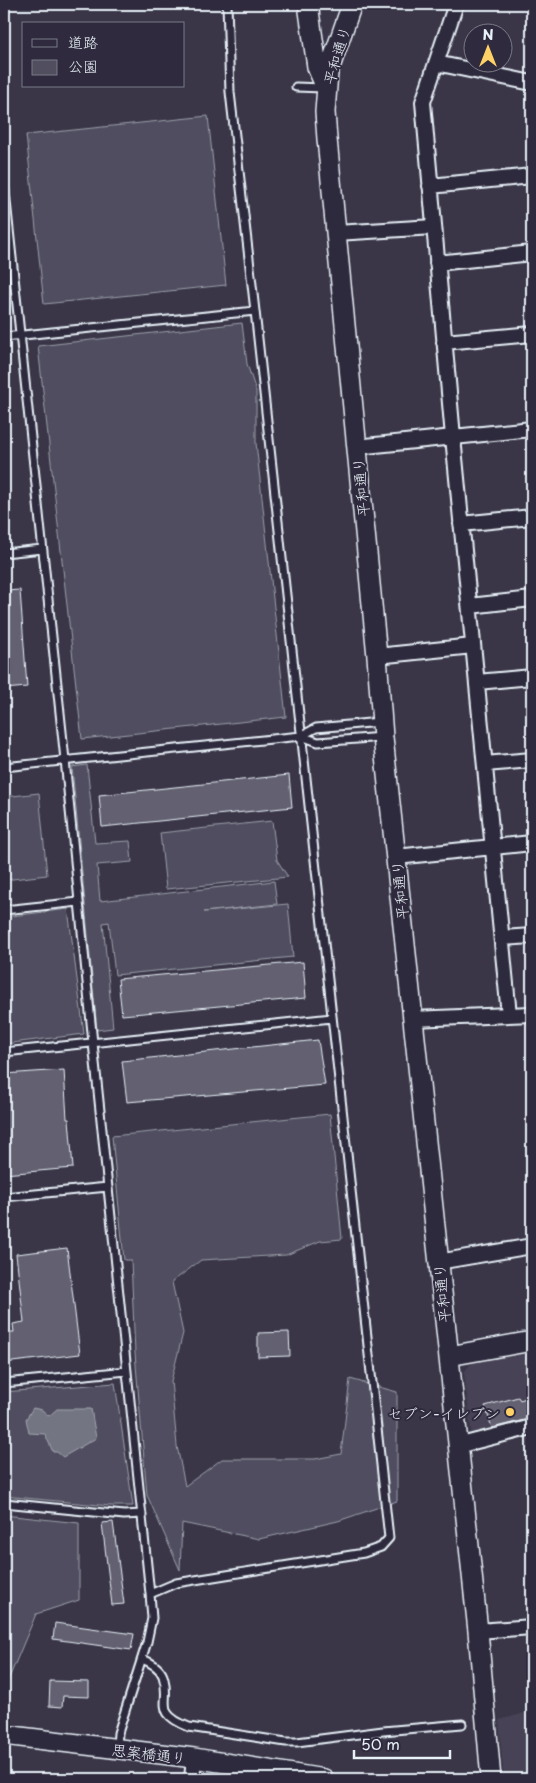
<svg xmlns="http://www.w3.org/2000/svg" width="536" height="1783" viewBox="0 0 536 1783" font-family="'Playpen Sans','Klee One',sans-serif">
<style>
.built{fill:#464354}
.green{fill:#504e5f;stroke:#9ca0ac}
.water{fill:#737482;stroke:#a2a6b1}
.building{fill:#636171;stroke:#e8f1f8}
.lines{fill:none;stroke-linecap:round;stroke-linejoin:round}
.lane-casing{stroke:#e8f1f8;stroke-width:11}
.street-casing{stroke:#e8f1f8;stroke-width:18}
.secondary-casing{stroke:#e8f1f8;stroke-width:22}
.lane{stroke:#2f2a3d;stroke-width:7}
.street{stroke:#2f2a3d;stroke-width:14}
.secondary{stroke:#2f2a3d;stroke-width:19}
.poi-dot{fill:#ffd166;stroke:#2f2a3d;stroke-width:2}
.labels{text-anchor:middle;dominant-baseline:central;stroke-width:4;stroke-linejoin:round;paint-order:stroke}
.street-label{font-size:15px;fill:#e8f1f8;stroke:#2f2a3d}
.poi-label{font-size:15px;fill:#e8f1f8;stroke:#2f2a3d;text-anchor:end}
</style>
<rect width="100%" height="100%" fill="#3a3648"/>
<filter id="ink" filterUnits="userSpaceOnUse"><feTurbulence type="fractalNoise" baseFrequency=".02" numOctaves="2"/><feDisplacementMap in="SourceGraphic" scale="10" xChannelSelector="R" yChannelSelector="G"/><feConvolveMatrix kernelMatrix="1 2 1 2 8 2 1 2 1" color-interpolation-filters="sRGB"/></filter>
<g filter="url(#ink)">
<path class="built" d="M524,1350L529,1373H532V1422L472,1439L464,1372L472,1363Z
M532,1711V1779H509L503,1771L499,1720Z"/>
<path class="green" d="M208,116L226,285L44,304L26,135Z
M242,323L247,364L256,391V443L286,717L82,739L38,346Z
M87,765L95,843L130,841L132,862L97,865L100,901L274,881L277,904L204,912L288,904L293,957L115,975L109,922L103,923L113,1028L97,1030L72,767Z
M39,793L47,875L4,880V797Z
M272,821L277,860L288,877L166,889L160,833Z
M68,909L84,1034L4,1044V917Z
M330,1114L342,1239L320,1241L286,1255L201,1260L172,1282L183,1333L171,1381L177,1446L185,1486L222,1459H315L341,1454L350,1379L397,1392V1501L338,1521L259,1539L182,1523L180,1570L147,1495L135,1353L131,1260H124L112,1136Z
M115,1383L133,1506H110L4,1496V1392Z
M4,1515L79,1523V1600L36,1614L4,1690Z"/>
<path class="water" d="M33,1408L42,1410L49,1416L57,1409H91L96,1438L63,1457L57,1452H53L45,1434L29,1433L26,1419Z"/>
<path class="building" d="M20,590L27,687L4,689V591Z
M289,775L292,807L102,827L99,795Z
M303,962L306,998L122,1015L118,979Z
M318,1040L325,1085L127,1102L122,1061Z
M64,1070L67,1119H69L73,1168L4,1174V1074Z
M67,1248L80,1354L4,1363V1332H14L13,1324L24,1322L16,1254Z
M289,1332L290,1356L258,1357V1333Z
M518,1397L520,1400L529,1397L532,1409V1418L492,1428L485,1406Z
M113,1522L124,1604L112,1605L102,1523Z
M55,1623L134,1634L131,1650L53,1639Z
M50,1681L89,1682V1697L63,1696L62,1707L49,1706Z"/>
<g class="lines">
<defs>
<path id="lane" d="M296,87L323,88
M4,182L65,760L93,1043L150,1594L152,1618L147,1642L118,1733L117,1747
M4,337L255,311
M4,553L42,549
M380,722L316,728L301,736L318,742L383,737
M4,767L301,736
M4,910L79,902
M4,1052L332,1018
M4,1197L108,1187
M4,1383L127,1371
M4,1503L124,1515L142,1514
M150,1594L176,1583L364,1553L381,1547L389,1538L255,311L230,92L227,4
M142,1659C150,1662 160,1668 163,1676C172,1702 151,1712 189,1727L286,1742H297L383,1731L462,1724"/>
<path id="street" d="M456,4L423,102L453,437L509,1015
M436,63L532,83
M430,186L532,176
M336,233L434,227
M437,263L532,253
M444,342L532,334
M356,447L532,429
M461,524L532,517
M470,606L532,599
M377,656L473,646
M477,682L532,677
M485,764L532,760
M396,857L532,843
M502,938L532,936
M412,1019L532,1014
M438,1262L532,1246
M457,1446L532,1427
M478,1631L532,1627
M192,1779L194,1758"/>
<path id="secondary" d="M308,4L317,67L326,88
M352,4L328,73L325,112L327,139L377,656L383,737L478,1631L491,1779
M449,1356L532,1341
M4,1735L194,1758L324,1779"/>
</defs>
<use href="#lane" class="lane-casing"/>
<use href="#street" class="street-casing"/>
<use href="#secondary" class="secondary-casing"/>
<use href="#lane" class="lane"/>
<use href="#street" class="street"/>
<use href="#secondary" class="secondary"/>
</g>
</g>
<circle class="poi-dot" cx="510" cy="1412" r="5"/>
<g class="labels">
<g class="street-label">
<text transform="translate(336 55) rotate(-74)">平和通り</text>
<text transform="translate(360 487) rotate(-96)">平和通り</text>
<text transform="translate(399 890) rotate(-96)">平和通り</text>
<text transform="translate(441 1293) rotate(-96)">平和通り</text>
<text transform="translate(149 1753) rotate(7)">思案橋通り</text>
</g>
<g class="poi-label">
<text x="500" y="1412">セブン-イレブン</text>
</g>
</g>
<rect width="536" height="1783" fill="none" stroke="#2f2a3d" stroke-width="20"/>
<rect x="10" y="10" width="516" height="1763" fill="none" stroke="#e8f1f8" stroke-width="2" filter="url(#ink)"/>
<rect x="22" y="22" width="162" height="65" fill="#2f2a3d" stroke="#797a88"/>
<rect x="32" y="39" width="25" height="8" fill="#2f2a3d" stroke="#797a88"/>
<text x="68" y="48" font-size="15" fill="#e8f1f8">道路</text>
<rect x="32" y="60" width="25" height="15" fill="#504e5f" stroke="#797a88"/>
<text x="68" y="72" font-size="15" fill="#e8f1f8">公園</text>
<g transform="translate(488 48)"><circle r="24" fill="#2f2a3d" stroke="#797a88"/>
<path d="M0-4L9 19L0 12L-9 19Z" fill="#ffd166"/>
<text y="-8" font-size="14" font-weight="bold" text-anchor="middle" fill="#e8f1f8">N</text>
</g>
<path d="M354 1750v8h96v-8" fill="none" stroke="#e8f1f8" stroke-width="2.5"/>
<text x="361" y="1750" font-size="15" fill="#e8f1f8" stroke="#2f2a3d" stroke-width="4" paint-order="stroke">50 m</text>
</svg>
